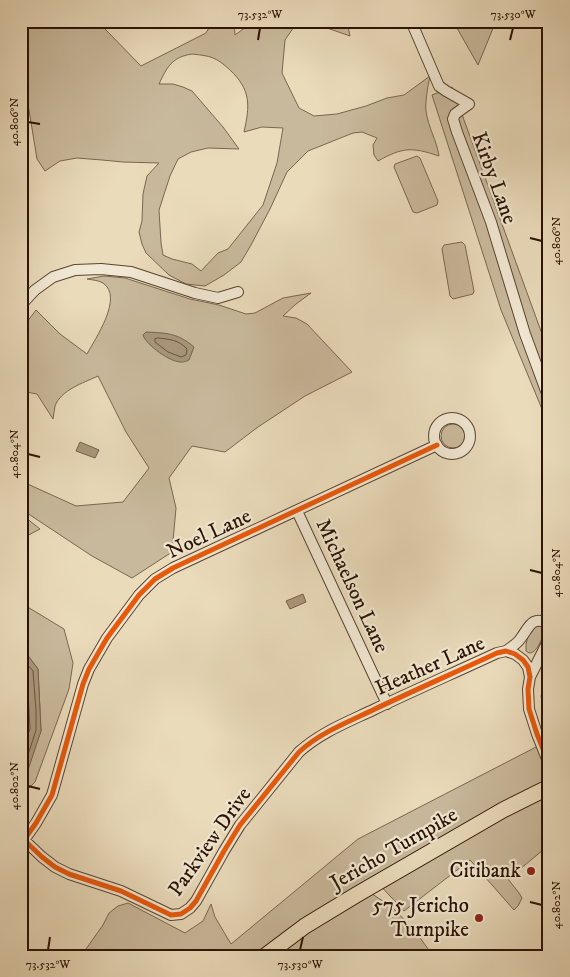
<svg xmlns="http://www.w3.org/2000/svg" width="570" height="977" viewBox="0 0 570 977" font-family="'IM FELL DW Pica',serif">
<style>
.green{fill:#c9b99c;stroke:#7a664f;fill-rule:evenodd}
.water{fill:#a9977c;stroke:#76624b}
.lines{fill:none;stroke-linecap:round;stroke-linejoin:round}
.shore{stroke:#6a543f;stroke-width:1}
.minor-casing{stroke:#5a4430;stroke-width:12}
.primary-casing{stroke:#2a1202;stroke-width:17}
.minor{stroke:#f1e8d3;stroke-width:10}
.primary{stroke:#eadbbb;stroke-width:15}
.cycleway-casing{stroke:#f1e8d3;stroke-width:8}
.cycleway{stroke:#e8590c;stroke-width:5}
.ticks{fill:none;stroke:#2a1202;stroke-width:2}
.poi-dot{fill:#8f2418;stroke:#f1e8d3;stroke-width:2}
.labels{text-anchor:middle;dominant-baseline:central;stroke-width:4.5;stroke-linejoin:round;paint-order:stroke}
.street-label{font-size:21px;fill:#2a1202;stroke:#f1e8d3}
.poi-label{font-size:21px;fill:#2a1202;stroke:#f1e8d3;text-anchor:end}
.neatline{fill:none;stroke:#2a1202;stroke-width:2}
.ticks-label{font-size:12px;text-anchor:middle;fill:#2a1202}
</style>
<rect width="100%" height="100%" fill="#eadbbb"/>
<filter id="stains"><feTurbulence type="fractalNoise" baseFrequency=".004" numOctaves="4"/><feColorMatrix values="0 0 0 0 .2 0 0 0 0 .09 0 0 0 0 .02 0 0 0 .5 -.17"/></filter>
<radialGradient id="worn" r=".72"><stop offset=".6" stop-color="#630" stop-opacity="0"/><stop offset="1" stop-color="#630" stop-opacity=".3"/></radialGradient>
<path class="green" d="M21,21H99L105,29L141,66L206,33L213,21H234L235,35L254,21H298L285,40L282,73L299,108L314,116L337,114L366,106L387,98L404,95L430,76C428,86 425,101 426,111C428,127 437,141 439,156C412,147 403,147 378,161L374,155L373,145L377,138L362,132L353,133L308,151L287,172L270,209L251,245L241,262L224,275L205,286L186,284L169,275L146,253L142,244L139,232L142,221L143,194L147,176L159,163L123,162L102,160L77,158L60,161L45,171L37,159L28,104L21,101ZM192,54C211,56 216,57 230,70C251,90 250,105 244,132L262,127L283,128L277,163L263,205L228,249L218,253L201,271L192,264L172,259L163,255L161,243L159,210L170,176L178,159L191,152L208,148L239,149L223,127L192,91L183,87L173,84H159C167,67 172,57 192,54Z
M307,21H347L350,36Z
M453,21H496L478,65Z
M452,87L549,353V426L501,310L432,95Z
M417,156L420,158L438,201L437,205L417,213L413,212L394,167L395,164Z
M462,242L465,245L474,291L473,294L453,299L450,296L442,249L444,245Z
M104,276L125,278L190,299L219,305L246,314L255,313L283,298L311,293L296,304L283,316L296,318L307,324L352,372L305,396L258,427L225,452L192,446L169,478L176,508L172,552L132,578L92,556L21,509V481L76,506L123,502L149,468L126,432L98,376C83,383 61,390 55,406C54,410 54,415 53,419L37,394L21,391V330L36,310L60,334L87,354C95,339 124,297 103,283C98,280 92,280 87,279Z
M441 436a12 12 0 1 1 24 0a12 12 0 1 1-24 0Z
M21,514L40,529L21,539Z
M21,603L64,629L73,663L69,689L35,782L21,796V778L24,776L41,731L38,669L26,653L21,651Z
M537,625L542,626L544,628C545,634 537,653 530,653C529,653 527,652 526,651V644L530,630Z
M549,675V739L541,696Z
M538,746L549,773V856L543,850L508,879L519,893L522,898L518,906L514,910L470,860L404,911L377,882L366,890L392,907L416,932L433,956H81L103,925L109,913L118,906L128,903L185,933L203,921L211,904L215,917L231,944L358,839Z"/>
<path class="water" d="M146,332C166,333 178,333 194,347L189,360C187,361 184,362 182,362C171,363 146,345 143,335Z
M80,442L99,450L95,458L76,451Z
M303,594L306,602L290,609L286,601Z
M21,651L26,653L38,669L41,731L28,770L21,778Z"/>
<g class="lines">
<path class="shore" d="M158,338C169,339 179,340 187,349L186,355L181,357L168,352L155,342V339Z
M21,657L33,671L36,710V730L24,767L21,771
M21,666L27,673L30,729L21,754"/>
<defs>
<path id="minor" d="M411,21L439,86L446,91L469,104L455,114L453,119L457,132L491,222L525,334L549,399
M21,305L35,290L53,277L75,270L101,269L131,272L195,293L218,298L238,292
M434 436a18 18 0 1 1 36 0a18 18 0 1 1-36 0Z
M297,511L387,704
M506,651C512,647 517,644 521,638C530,626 531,616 549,623
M530,677L549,639
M21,837L42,857L55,867L69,874L121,891L171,915L181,914L190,908L196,901L224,851L240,825L299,752C321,732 348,722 375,709C415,690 456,672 497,653L506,651L515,654L523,660L528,667L530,677L528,689L529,709L537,734L549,764
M24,840L36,823L52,795L83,684L89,669L107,638L139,595L155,579L173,568L437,445"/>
<path id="primary" d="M265,956L305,926L356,895L503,810L549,787"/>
</defs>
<use href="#minor" class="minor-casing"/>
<use href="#primary" class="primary-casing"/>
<use href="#minor" class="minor"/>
<use href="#primary" class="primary"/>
<defs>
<path id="cycleway" d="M21,837L42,857L55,867L69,874L121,891L171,915L181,914L190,908L196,901L224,851L240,825L299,752C321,732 348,722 375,709C415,690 456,672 497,653L506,651L515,654L523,660L528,667L530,677L528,689L529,709L537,734L549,764
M24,840L36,823L52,795L83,684L89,669L107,638L139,595L155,579L173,568L437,445"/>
</defs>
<use href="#cycleway" class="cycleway-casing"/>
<use href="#cycleway" class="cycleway"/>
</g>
<path class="ticks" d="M258,40L260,28M510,40L513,28M28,122L40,124M530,238L542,241M28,454L40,457M530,570L542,573M28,786L40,789M530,902L542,905M48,950L50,937M300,950L303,937"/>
<g class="poi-dot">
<circle cx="531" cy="871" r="5"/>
<circle cx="479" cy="918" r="5"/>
</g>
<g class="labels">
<g class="street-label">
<text transform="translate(494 178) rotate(70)">Kirby Lane</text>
<text transform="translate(209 534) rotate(-25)">Noel Lane</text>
<text transform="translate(352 586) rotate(65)">Michaelson Lane</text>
<text transform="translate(430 666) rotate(-24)">Heather Lane</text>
<text transform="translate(210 842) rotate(-55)">Parkview Drive</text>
<text transform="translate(394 849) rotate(-30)">Jericho Turnpike</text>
</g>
<g class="poi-label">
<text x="521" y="871">Citibank</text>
<text x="469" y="906">575 Jericho<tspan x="469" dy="24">Turnpike</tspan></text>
</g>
</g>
<rect width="570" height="977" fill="none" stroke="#eadbbb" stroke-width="55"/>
<rect x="28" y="28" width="514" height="922" class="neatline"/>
<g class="ticks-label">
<text x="260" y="18">73.532°W</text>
<text x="513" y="18">73.530°W</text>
<text transform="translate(14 122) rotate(-90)" y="4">40.806°N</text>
<text transform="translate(556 241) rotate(-90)" y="4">40.806°N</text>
<text transform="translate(14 454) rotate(-90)" y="4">40.804°N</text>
<text transform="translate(556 573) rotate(-90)" y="4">40.804°N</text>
<text transform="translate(14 786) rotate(-90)" y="4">40.802°N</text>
<text transform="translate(556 905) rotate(-90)" y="4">40.802°N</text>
<text x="48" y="968">73.532°W</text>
<text x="300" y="968">73.530°W</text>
</g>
<rect width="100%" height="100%" filter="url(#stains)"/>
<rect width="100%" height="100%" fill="url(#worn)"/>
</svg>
